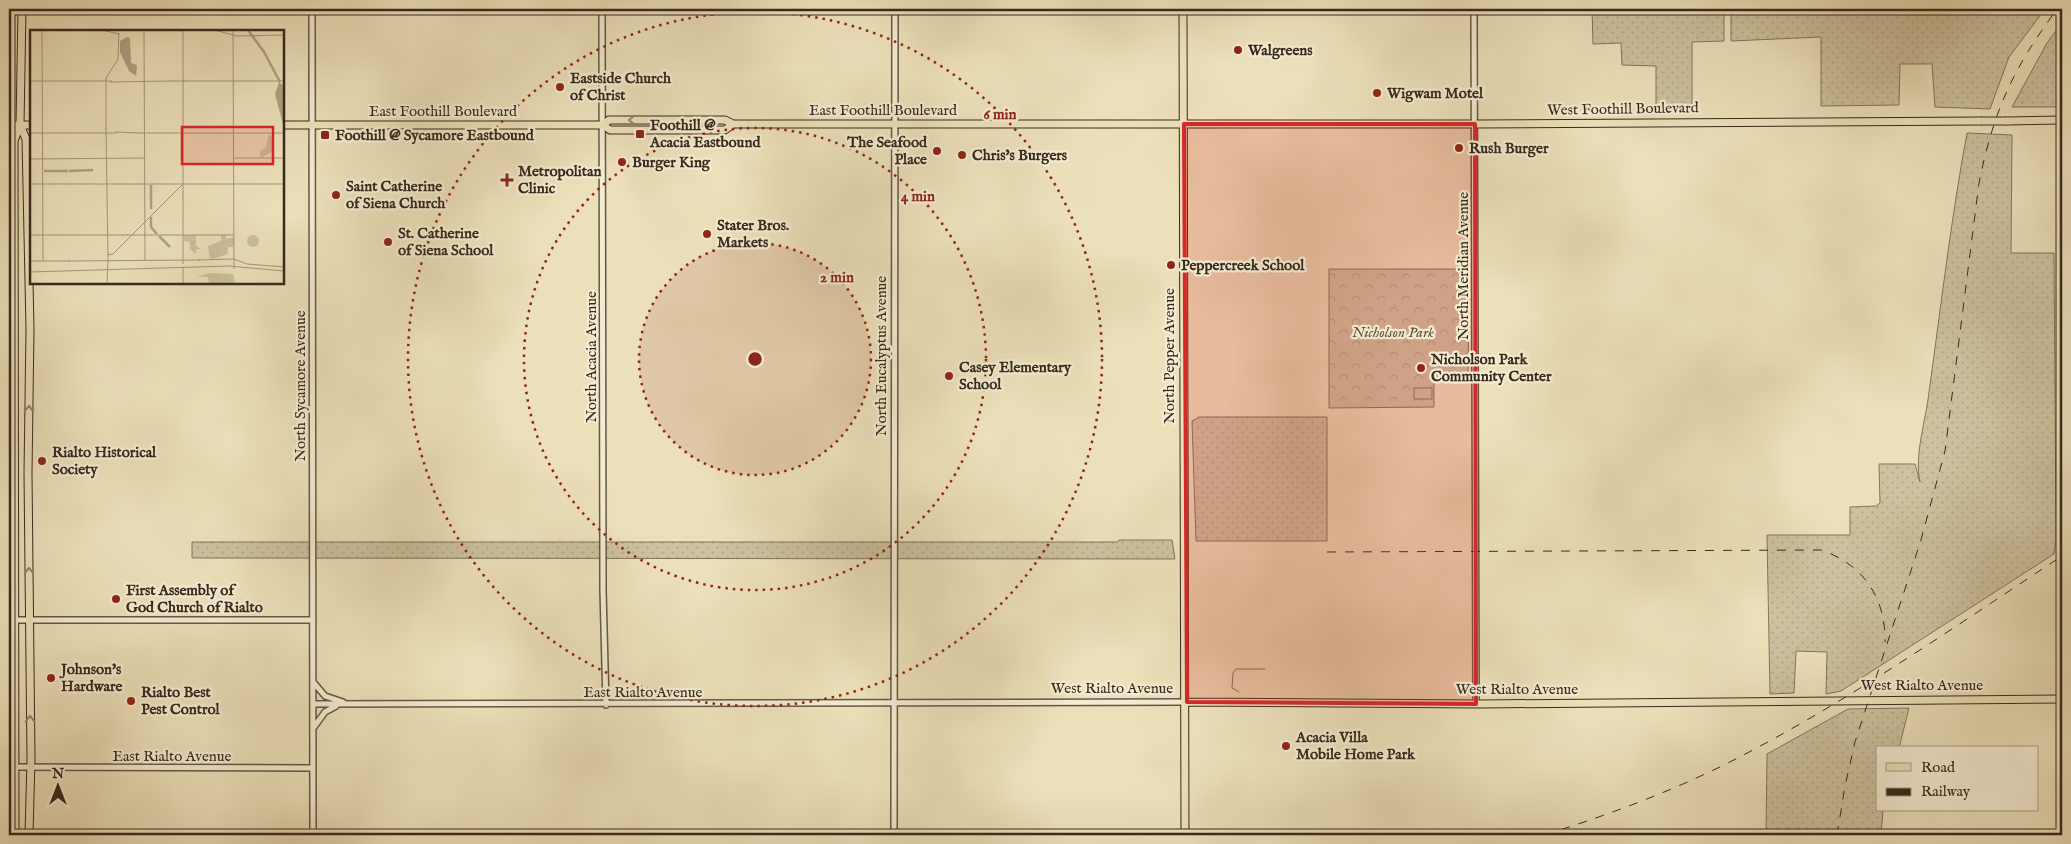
<svg xmlns="http://www.w3.org/2000/svg" width="2071" height="844" viewBox="0 0 2071 844" font-family="'IM FELL English',serif">
<style>
.grass{fill:url(#grass-dots);stroke:#82765d}
.forest{fill:url(#forest-crowns);stroke:#82765d}
.pitch{fill:#cdc19f;stroke:#82765d}
.lines{fill:none;stroke-linecap:round;stroke-linejoin:round}
.stream{stroke:#7e725a;stroke-width:1}
.minor-casing{stroke:#645843;stroke-width:8}
.major-casing{stroke:#372a1b;stroke-width:9}
.minor{stroke:#f3ebd2;stroke-width:5}
.major{stroke:#ece0ba;stroke-width:7}
.rail{stroke:#372a1b;stroke-width:1;stroke-dasharray:9 9;stroke-linecap:butt}
.major-bridge-casing{stroke:#372a1b;stroke-width:9;stroke-linecap:butt}
.major-bridge{stroke:#ece0ba;stroke-width:7}
.oneway{stroke:#92856a}
.marked{fill:#d62828;fill-opacity:0.2;stroke:#d62828;stroke-width:4;stroke-linejoin:round}
.ring{fill:none;stroke:#8f2418;stroke-width:2.5;stroke-dasharray:2.5 5}
.poi-dot{fill:#8f2418;stroke:#f3ebd2;stroke-width:2}
.labels{text-anchor:middle;dominant-baseline:central;stroke-width:4.5;stroke-linejoin:round;paint-order:stroke}
.poi-label{font-size:15px;font-weight:bold;fill:#372a1b;stroke:#f3ebd2;text-anchor:start}
.street-label{font-size:15px;fill:#372a1b;stroke:#f3ebd2}
.park-label{font-size:15px;font-style:italic;fill:#5c503c;stroke:#f3ebd2}
.inset-river{fill:none;stroke:#aea284;stroke-width:2.5}
.inset-road{fill:none;stroke:#a4977a;stroke-width:1}
.view{fill:#d62828;fill-opacity:0.15;stroke:#d62828;stroke-width:2.5}
.inset-edge{fill:none;stroke:#372a1b;stroke-width:2.5}
.centre{fill:#8f2418;stroke:#f3ebd2;stroke-width:2.5}
.ring-label{font-size:15px;text-anchor:middle;font-weight:bold;fill:#8f2418;stroke:#f3ebd2;stroke-width:4.5;stroke-linejoin:round;paint-order:stroke}
</style>
<defs>
<pattern id="grass-dots" width="8" height="8" patternUnits="userSpaceOnUse" patternTransform="scale(1.25)"><rect width="8" height="8" fill="#cdc19f"/><path d="M2 2h.1M6 6h.1" fill="none" stroke="#b1a688" stroke-width="1.8" stroke-linecap="round"/></pattern>
<pattern id="forest-crowns" width="20" height="18" patternUnits="userSpaceOnUse" patternTransform="scale(1.25)"><rect width="20" height="18" fill="#cdc19f"/><path d="M2 6a3 3 0 1 1 6 0M12 15a3 3 0 1 1 6 0" fill="none" stroke="#b1a688"/></pattern>
</defs>
<rect width="100%" height="100%" fill="#ece0ba"/>
<filter id="stains"><feTurbulence type="fractalNoise" baseFrequency=".004" numOctaves="4"/><feColorMatrix values="0 0 0 0 .2 0 0 0 0 .09 0 0 0 0 .02 0 0 0 .5 -.17"/></filter>
<radialGradient id="worn" r=".72"><stop offset=".6" stop-color="#630" stop-opacity="0"/><stop offset="1" stop-color="#630" stop-opacity=".3"/></radialGradient>
<path class="grass" d="M1592,9H1724V41L1692,42V110L1656,111V66L1622,65L1621,43L1593,44Z
M1731,9H2045L2009,57L1990,109L1935,107L1932,64H1900L1899,105L1821,106V37L1731,41Z
M2062,23V107H2012L2047,43Z
M1967,133L2012,135L2011,253H2054L2056,540L2054,554L1841,691L1826,694L1827,652L1796,651L1794,693L1770,694L1767,535H1850V507L1876,506L1880,503L1879,464H1915L1920,482C1914,455 1926,420 1929,392C1941,306 1951,219 1967,133Z
M1199,417H1327V541H1196L1192,421Z
M1119,540H1172L1175,559L192,558V542H1117Z
M1909,708L1899,748H1877V810H1883L1881,835H1766L1767,754L1848,709Z"/>
<path class="forest" d="M1329,269H1469L1468,381H1434V407L1329,408Z"/>
<path class="pitch" d="M1414,388H1432V399H1414Z"/>
<g class="lines">
<path class="stream" d="M1239,692L1232,688L1233,673L1236,669H1265"/>
<defs>
<path id="minor" d="M312,9L313,835
M602,9L603,590L606,705
M1474,9L1476,704
M9,620H313
M314,683L325,696L343,702
M314,704L1187,702
M314,727L325,712L336,706
M9,767L312,768
M894,835L895,9"/>
<path id="major" d="M1183,9L1185,835
M2007,121L2062,120
M9,125H31
M20,125L26,139L30,329L28,473L31,759L29,835
M282,125H603L610,130H725L733,124
M603,125L609,120H725L733,124H1475L1980,121
M1187,702L1481,704L2062,699
M15,835L14,141L20,125L22,9"/>
</defs>
<use href="#minor" class="minor-casing"/>
<use href="#major" class="major-casing"/>
<use href="#minor" class="minor"/>
<use href="#major" class="major"/>
<path class="rail" d="M1327,552L1821,550C1863,564 1886,598 1885,642
M1544,835C1615,813 1686,786 1751,751C1859,694 1960,623 2062,556
M1837,835L1845,786L1855,742L1921,540L1945,451L1979,183C1994,109 2013,69 2057,9"/>
<defs>
<path id="major-bridge" d="M1980,121H2007"/>
</defs>
<use href="#major-bridge" class="major-bridge-casing"/>
<use href="#major-bridge" class="major-bridge"/>
</g>
<defs><path id="oneway-chevron" d="M-2-3.5L2.5 0L-2 3.5" fill="none" stroke-width="1.6" stroke-linecap="round" stroke-linejoin="round" transform="scale(1.25)"/></defs>
<g class="oneway">
<use href="#oneway-chevron" transform="translate(632 120) rotate(-180)"/>
<use href="#oneway-chevron" transform="translate(29 409) rotate(-89)"/>
<use href="#oneway-chevron" transform="translate(29 571) rotate(-90)"/>
<use href="#oneway-chevron" transform="translate(30 719) rotate(-91)"/>
</g>
<path class="marked" d="M1184,124H1475L1476,704L1187,702Z"/>
<circle cx="755" cy="359" r="116" fill="#8f2418" fill-opacity=".12"/>
<g class="ring">
<circle cx="755" cy="359" r="116"/>
<circle cx="755" cy="359" r="231"/>
<circle cx="755" cy="359" r="347"/>
</g>
<g class="poi-dot">
<circle cx="1238" cy="50" r="5"/>
<circle cx="560" cy="87" r="5"/>
<circle cx="1377" cy="93" r="5"/>
<rect x="635" y="129" width="10" height="10" rx="2.5"/>
<rect x="320" y="130" width="10" height="10" rx="2.5"/>
<circle cx="1459" cy="148" r="5"/>
<circle cx="937" cy="151" r="5"/>
<circle cx="962" cy="155" r="5"/>
<circle cx="622" cy="162" r="5"/>
<path d="M504.5 172.5h5v5h5v5h-5v5h-5v-5h-5v-5h5z"/>
<circle cx="336" cy="195" r="5"/>
<circle cx="707" cy="234" r="5"/>
<circle cx="388" cy="242" r="5"/>
<circle cx="1171" cy="265" r="5"/>
<circle cx="1421" cy="368" r="5"/>
<circle cx="949" cy="376" r="5"/>
<circle cx="42" cy="461" r="5"/>
<circle cx="116" cy="599" r="5"/>
<circle cx="51" cy="678" r="5"/>
<circle cx="131" cy="701" r="5"/>
<circle cx="1286" cy="746" r="5"/>
</g>
<g class="labels">
<g class="poi-label">
<text x="1248" y="50">Walgreens</text>
<text x="570" y="78">Eastside Church<tspan x="570" dy="17">of Christ</tspan></text>
<text x="1387" y="93">Wigwam Motel</text>
<text x="650" y="125">Foothill @<tspan x="650" dy="17">Acacia Eastbound</tspan></text>
<text x="335" y="135">Foothill @ Sycamore Eastbound</text>
<text x="927" y="142" text-anchor="end">The Seafood<tspan x="927" dy="17">Place</tspan></text>
<text x="1469" y="148">Rush Burger</text>
<text x="972" y="155">Chris's Burgers</text>
<text x="632" y="162">Burger King</text>
<text x="518" y="171">Metropolitan<tspan x="518" dy="17">Clinic</tspan></text>
<text x="346" y="186">Saint Catherine<tspan x="346" dy="17">of Siena Church</tspan></text>
<text x="717" y="225">Stater Bros.<tspan x="717" dy="17">Markets</tspan></text>
<text x="398" y="233">St. Catherine<tspan x="398" dy="17">of Siena School</tspan></text>
<text x="1181" y="265">Peppercreek School</text>
<text x="1431" y="359">Nicholson Park<tspan x="1431" dy="17">Community Center</tspan></text>
<text x="959" y="367">Casey Elementary<tspan x="959" dy="17">School</tspan></text>
<text x="52" y="452">Rialto Historical<tspan x="52" dy="17">Society</tspan></text>
<text x="126" y="590">First Assembly of<tspan x="126" dy="17">God Church of Rialto</tspan></text>
<text x="61" y="669">Johnson's<tspan x="61" dy="17">Hardware</tspan></text>
<text x="141" y="692">Rialto Best<tspan x="141" dy="17">Pest Control</tspan></text>
<text x="1296" y="737">Acacia Villa<tspan x="1296" dy="17">Mobile Home Park</tspan></text>
</g>
<g class="street-label">
<text transform="translate(1623 109) rotate(-1)">West Foothill Boulevard</text>
<text x="883" y="110">East Foothill Boulevard</text>
<text x="443" y="111">East Foothill Boulevard</text>
<text transform="translate(1463 266) rotate(-90)">North Meridian Avenue</text>
<text transform="translate(881 356) rotate(-90)">North Eucalyptus Avenue</text>
<text transform="translate(1169 356) rotate(-90)">North Pepper Avenue</text>
<text transform="translate(591 357) rotate(-90)">North Acacia Avenue</text>
<text transform="translate(300 386) rotate(-90)">North Sycamore Avenue</text>
<text x="1922" y="685">West Rialto Avenue</text>
<text x="1112" y="688">West Rialto Avenue</text>
<text x="1517" y="689">West Rialto Avenue</text>
<text x="643" y="692">East Rialto Avenue</text>
<text x="172" y="756">East Rialto Avenue</text>
</g>
<g class="park-label">
<text x="1393" y="332">Nicholson Park</text>
</g>
</g>
<g transform="translate(30 30)">
<rect width="254" height="254" fill="#ece0ba"/>
<path d="M239,103L242,108V122L230,128V121L236,117ZM154,205H166V216L171,219H166V224L160,219V212L154,211ZM191,205H196V209L204,207V217H198V224L180,230L178,216L191,211ZM180,243L203,244L205,253H179L178,247H167Z" fill="#cdc19f"/>
<path d="M217 211a6 6 0 1 1 12 0a6 6 0 1 1-12 0Z" fill="#cdc19f"/>
<path d="M97,7L100,8L101,33L107,35L106,46L99,41L90,22V11ZM249,52L254,56V98L245,64Z" fill="#aea284"/>
<path class="inset-river" d="M218,0L234,22L250,52M14,141H38M39,141L63,140M121,155V179M121,187V197L127,204M129,206L140,217"/>
<path class="inset-road" d="M12,0L13,231M72,0L89,4M84,0H155M114,0L115,230M153,0V165M184,0L207,6L254,5M203,0L204,239M0,51H82M139,51H155M153,51H223M223,51H254M80,52L140,51M76,97L78,230M76,99V48L88,29L89,3M85,102L110,103M0,103H87M109,103H254M204,128H254M0,129L115,128M0,154H254M153,164V234M0,205H98M97,205H204M77,225L83,224L153,154M168,230L204,229L217,234L254,237M0,231H40M38,231L170,230M153,237V253M0,242L199,236L254,241M77,253L78,230"/>
<path class="view" d="M152,97H243V134H152Z"/>
<rect width="254" height="254" class="inset-edge"/>
</g>
<circle cx="755" cy="359" r="8" class="centre"/>
<g class="ring-label">
<text x="1000" y="119">6 min</text>
<text x="918" y="201">4 min</text>
<text x="837" y="282">2 min</text>
</g>
<rect width="2071" height="844" fill="none" stroke="#ece0ba" stroke-width="30"/>
<rect x="10" y="10" width="2051" height="824" fill="none" stroke="#372a1b" stroke-width="2.5"/>
<rect x="15" y="15" width="2041" height="814" fill="none" stroke="#372a1b"/>
<rect x="1876" y="746" width="162" height="65" fill="#f3ebd2" stroke="#a89e89"/>
<rect x="1886" y="763" width="25" height="8" fill="#ece0ba" stroke="#a89e89"/>
<text x="1921" y="772" font-size="15" fill="#372a1b">Road</text>
<rect x="1886" y="788" width="25" height="8" fill="#372a1b" stroke="#a89e89"/>
<text x="1921" y="796" font-size="15" fill="#372a1b">Railway</text>
<g transform="translate(58 786)" stroke="#f3ebd2" stroke-width="4" paint-order="stroke">
<path d="M0-4L9 19L0 12L-9 19Z" fill="#372a1b"/>
<text y="-8" font-size="14" font-weight="bold" text-anchor="middle" fill="#372a1b">N</text>
</g>
<rect width="100%" height="100%" filter="url(#stains)"/>
<rect width="100%" height="100%" fill="url(#worn)"/>
</svg>
